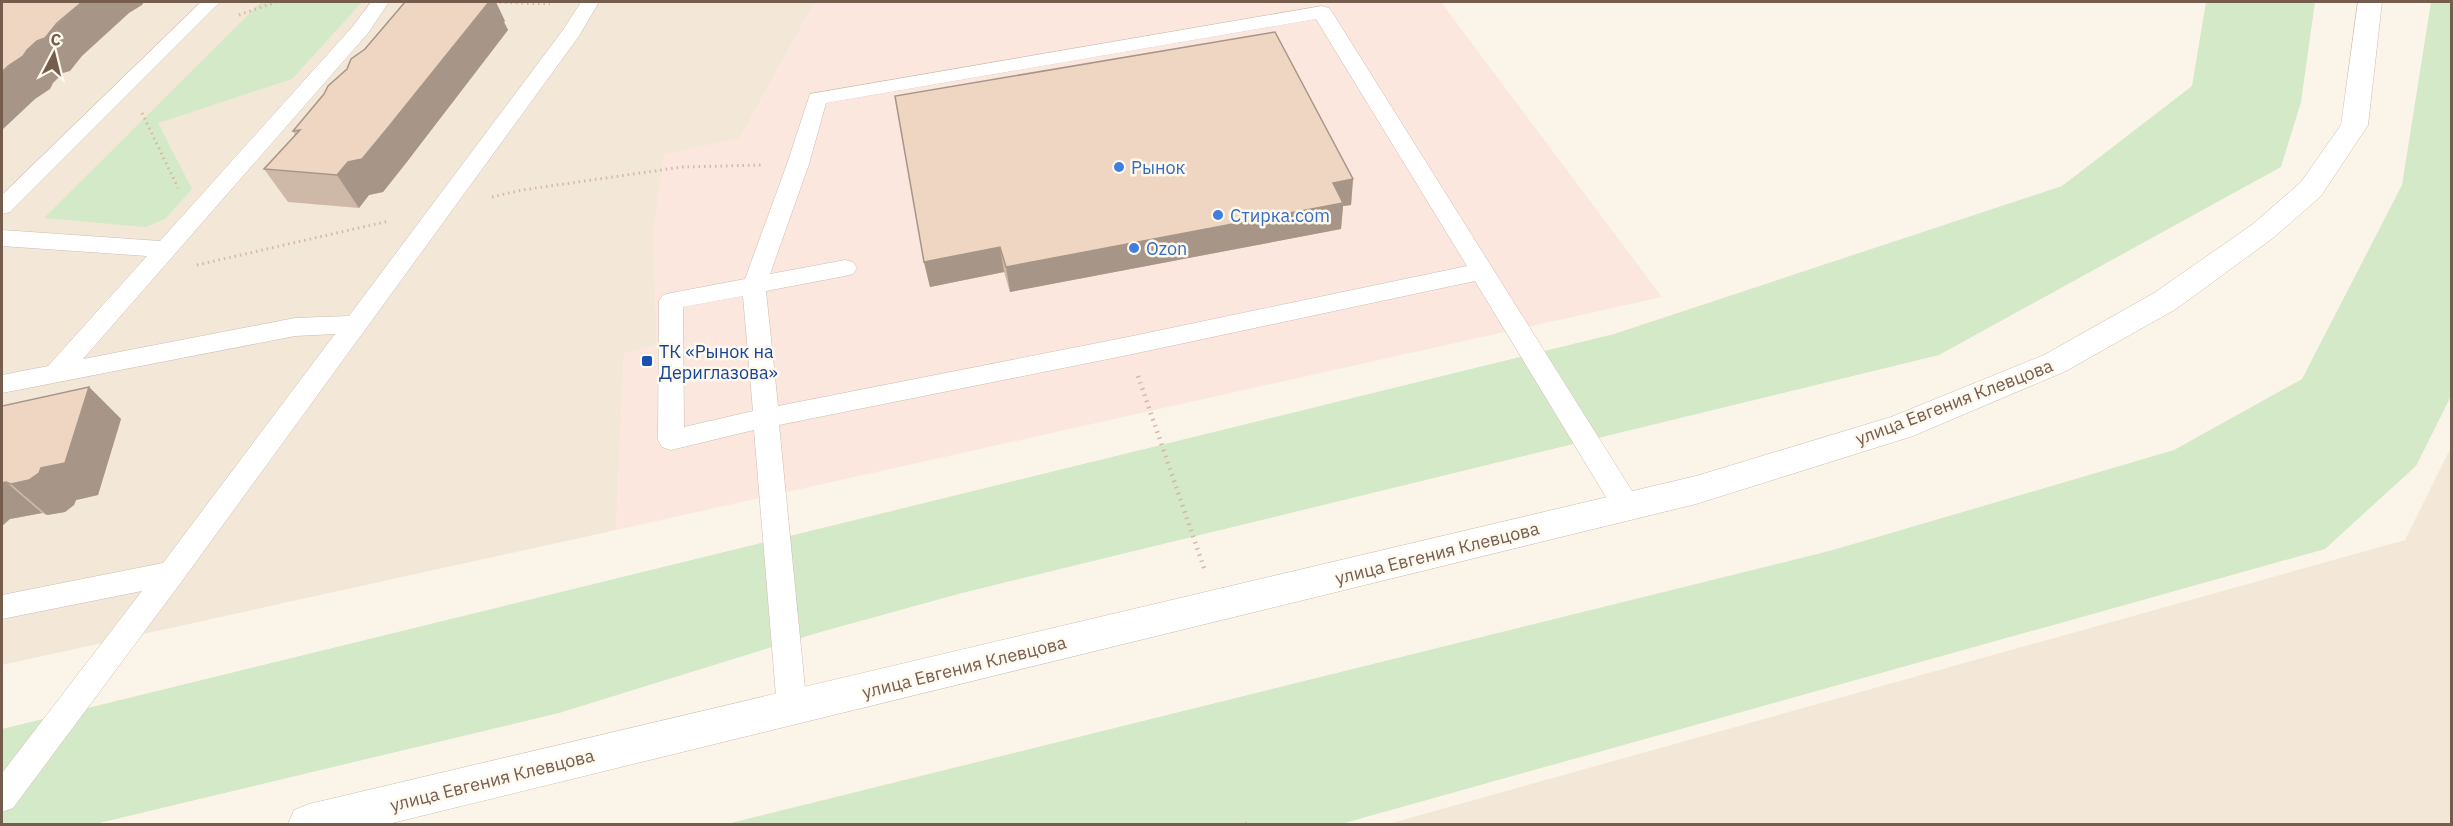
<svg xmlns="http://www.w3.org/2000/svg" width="2453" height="826" viewBox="0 0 2453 826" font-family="'IBM Plex Sans',sans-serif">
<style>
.residential{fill:#f3e7d8}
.commercial{fill:#fbe7de}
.green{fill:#d4e9c8}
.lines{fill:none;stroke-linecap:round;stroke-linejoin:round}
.service-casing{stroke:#cdbdaf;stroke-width:1}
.tertiary-casing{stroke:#cdbdaf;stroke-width:1}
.path-far1{stroke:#d5b9a5;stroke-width:3;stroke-dasharray:1.5 4;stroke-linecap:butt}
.path{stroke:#d5b9a5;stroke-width:4.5;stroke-dasharray:1.5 5;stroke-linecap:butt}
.service{fill:#fff;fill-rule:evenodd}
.tertiary{fill:#fff;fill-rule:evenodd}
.wall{fill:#ceb8a7}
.shaded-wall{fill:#a79688}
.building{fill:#efd6c2;stroke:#a79688;stroke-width:1.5}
.shop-dot{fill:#3f7fe0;stroke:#fef9ef;stroke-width:2}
.transit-dot{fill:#1a4fb4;stroke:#fef9ef;stroke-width:2}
.labels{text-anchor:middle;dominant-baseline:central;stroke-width:5;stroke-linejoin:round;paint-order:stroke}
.shop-label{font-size:18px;fill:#366cbe;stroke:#fef9ef;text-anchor:start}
.transit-label{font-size:18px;fill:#164399;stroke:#fef9ef;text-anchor:start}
.street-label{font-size:18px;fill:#755d4e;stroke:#fef9ef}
</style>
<rect width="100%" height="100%" fill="#fbf5e9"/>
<path class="residential" d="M2,2H815L740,138L653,229L657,344L624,354L616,530L2,665Z
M2451,447V824H1388L2405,540Z"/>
<path class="commercial" d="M815,2H1441L1662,297L616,530L624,354L657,344L653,229L664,154L740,138Z"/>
<path class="green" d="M261,2H362L292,79L158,123L192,189L165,219L145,227L44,218Z
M2206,2H2315L2301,102L2281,167L1939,355L962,593L817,633L559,713L95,824H2V729L1614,334L2062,186L2192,86Z
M2431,2H2451V396L2416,466L2325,549L1341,824H727L1833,550L2174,450L2302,379L2402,185Z"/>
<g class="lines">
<defs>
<path id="service" d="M201,2H220L10,212L2,214V195Z
M371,2H389L368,33L83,359L295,318L349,316L563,30L581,2H599L579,36L182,581L13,808L2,812V773L142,591L2,619V595L163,563L335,334L295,336L2,393V375L48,366L147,256L2,246V230L160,241L354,25Z
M1322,6L1329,8L1332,12L1637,499L1640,507L1637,515L1627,518L1617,515L1475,281L1128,355L779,425L807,708L803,718L792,722L781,718L777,708L754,430L671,450L662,447L658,440L659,301L663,295L671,293L745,279L787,164L810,94ZM1316,19L1467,266L1128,337L778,406L766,291L845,276L853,274L857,268L853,262L845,260L770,274L809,164L826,103ZM743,296L753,411L684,427L683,307Z"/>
<path id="tertiary" d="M2358,2H2382L2368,125L2321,196L2273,238L2176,309L2066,371L1913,436L1696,504L388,824H288L294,810L309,804L1696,476L1891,417L2044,355L2154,293L2253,224L2301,182L2341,125Z"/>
</defs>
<use href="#service" class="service-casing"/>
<use href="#tertiary" class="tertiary-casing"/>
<path class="path-far1" d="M494,2L550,4
M239,15L276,2
M142,113L178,188
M492,197L522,190L682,167L761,165
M197,265L389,221"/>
<path class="path" d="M1138,376L1204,568
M1245,824H1251"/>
<use href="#service" class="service"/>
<use href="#tertiary" class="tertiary"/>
</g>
<path class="wall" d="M402,5L505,21L504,22L508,30L406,163L383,192L369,195L359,208L288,202L264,169L295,135L293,131L347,69Z
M1353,179L1351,205L1343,206L1341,229L1010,292L1004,272L930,287L924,262Z
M89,387L121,419L98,495L76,500L74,505L65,512L47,515L42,513L10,519L2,406Z"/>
<path class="shaded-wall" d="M82,2H144L142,5L129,13L82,56L70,71L63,73L53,83L50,89L35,99L2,130V72Z
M486,2H496L505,21L504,22L508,30L406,163L383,192L369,195L359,208L337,175Z
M1353,179L1351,205L1343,206L1341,229L1010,292L1006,267L1333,183Z
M1000,247L1004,272L930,287L924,262Z
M89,387L121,419L98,495L76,500L74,505L65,512L47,515L11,484L41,468Z
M6,482L42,513L10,519L2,526V483Z"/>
<path class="building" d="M2,2H82L57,23L45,38L37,41L27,50L23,56L8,66L2,72Z
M405,2H489L386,130L362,159L348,162L337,175L264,169L300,130L293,131L324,94L328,86L347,69L351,59L365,49Z
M1275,32L1353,179L1333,183L1343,203L1006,267L1000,247L924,262L895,96Z
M89,387L65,463L41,468L39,473L29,480L11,484L6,482L2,483V406Z"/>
<g class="shop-dot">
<circle cx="1119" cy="167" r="6"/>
<circle cx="1218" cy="215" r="6"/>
<circle cx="1134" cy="248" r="6"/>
</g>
<rect class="transit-dot" x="641" y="355" width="12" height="12" rx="3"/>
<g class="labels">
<g class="shop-label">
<text x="1131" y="167">Рынок</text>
<text x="1230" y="215">Стирка.com</text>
<text x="1146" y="248">Ozon</text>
</g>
<g class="transit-label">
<text x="659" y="351">ТК «Рынок на<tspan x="659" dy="21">Дериглазова»</tspan></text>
</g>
<g class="street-label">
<text transform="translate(1954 402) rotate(-21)">улица Евгения Клевцова</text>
<text transform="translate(1437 553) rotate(-14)">улица Евгения Клевцова</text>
<text transform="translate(964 667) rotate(-14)">улица Евгения Клевцова</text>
<text transform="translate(492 780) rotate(-14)">улица Евгения Клевцова</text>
</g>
</g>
<rect width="2453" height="826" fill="none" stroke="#755d4e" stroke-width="6"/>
<g transform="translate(54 54) rotate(7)" stroke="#fef9ef" stroke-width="4.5" paint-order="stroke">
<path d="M0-4.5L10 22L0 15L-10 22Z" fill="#755d4e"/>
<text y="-9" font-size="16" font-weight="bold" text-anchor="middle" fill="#755d4e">С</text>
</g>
</svg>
